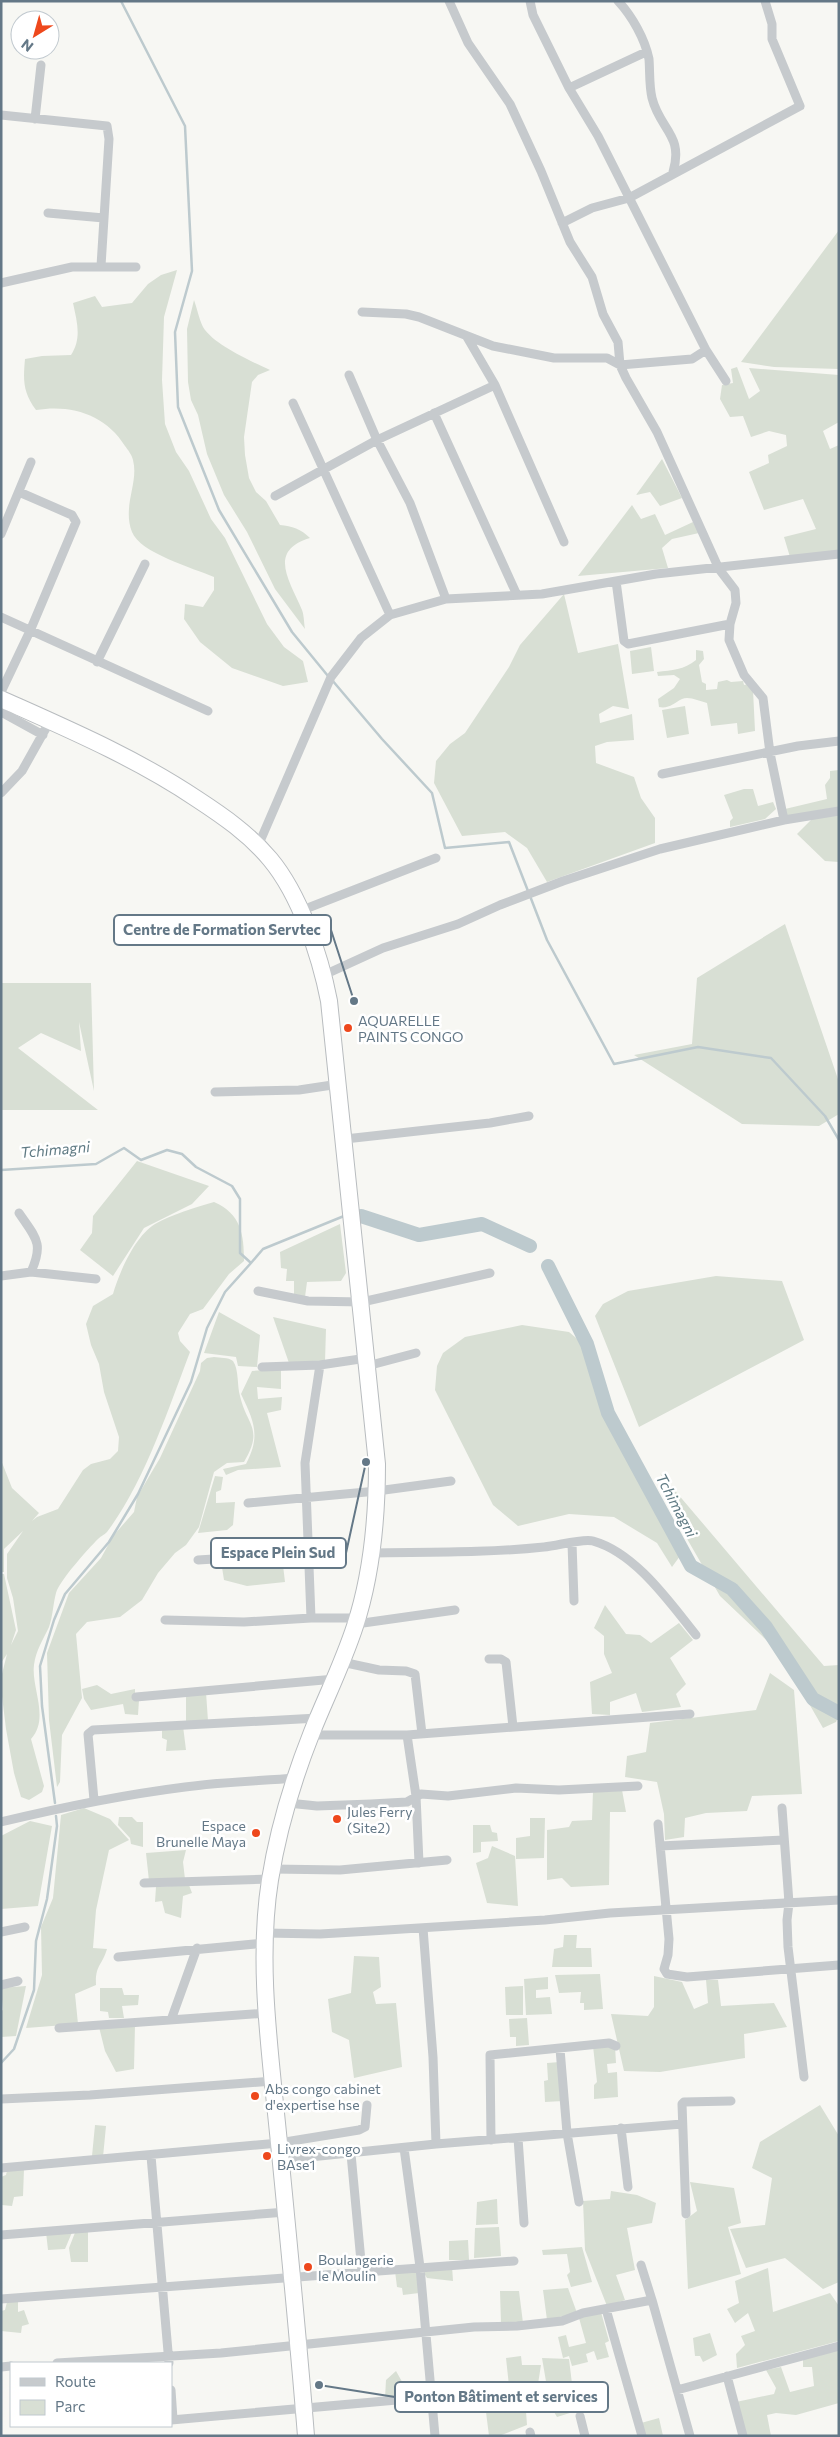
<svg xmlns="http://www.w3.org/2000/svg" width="840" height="2437" viewBox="0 0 840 2437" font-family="Commissioner,sans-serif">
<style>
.green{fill:#d8dfd4}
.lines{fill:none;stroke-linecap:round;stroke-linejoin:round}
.stream{stroke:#bdcace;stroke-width:2.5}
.river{stroke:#bdcace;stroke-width:14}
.highway-casing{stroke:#b8bcbf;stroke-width:18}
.street{stroke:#c6cacd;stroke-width:9}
.highway{stroke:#fff;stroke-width:16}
.poi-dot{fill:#ee481c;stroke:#fff;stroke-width:2}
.labels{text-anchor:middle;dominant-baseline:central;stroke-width:5;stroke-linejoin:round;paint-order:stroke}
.poi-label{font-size:14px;fill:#647887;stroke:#fff;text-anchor:start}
.water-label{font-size:15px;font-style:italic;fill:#5f7a83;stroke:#fff}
.leader{fill:none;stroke:#647887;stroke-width:2}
.callout-dot{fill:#647887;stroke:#fff;stroke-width:2}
.callout{fill:#fff;stroke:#647887;stroke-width:2}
.callout-label{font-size:15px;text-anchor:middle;font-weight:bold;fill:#647887}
</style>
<rect width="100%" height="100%" fill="#f7f7f3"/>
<path class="green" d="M839,230V369L774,367L741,362Z
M177,270L164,317L162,380L165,424L176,452L189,471L211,519L225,538L267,624L284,647L303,661L308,682L283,686L232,668L200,642L184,619L185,604L203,607L214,590V577C193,568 140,553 132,532C122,506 139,483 133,460C132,455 128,450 125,446C106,415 72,404 36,410C23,392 23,381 25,359L42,356L71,355C82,338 77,322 73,303L95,296L102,307L132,303L148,284L161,275Z
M194,300C197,308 199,319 203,327C214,345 251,361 270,370L258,375L252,382L244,437L245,455L249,478L256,492L266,501L280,525C292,526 301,529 310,538C267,551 290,581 302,610C304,615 304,623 305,629L275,589L247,532L224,495L207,454L198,415L191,400L188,382L187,329Z
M737,367L749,399L760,391L749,368L839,375V422L823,431L830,449L839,445V550L790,557L784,537L816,529L803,499L764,510L749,472L769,463L768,455L787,446L786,435L769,431L751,437L743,416L730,417L720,399L722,385L733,383L731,369Z
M662,459L682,498L660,506L650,492L636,495Z
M632,505L641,519L655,514L665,535L693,522L699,533L672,539L662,548L668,568L578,576Z
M564,594L578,653L618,644L629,709L613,706L599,714L600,723L632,714L634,740L607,742L595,746L596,763L634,777L641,798L655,818V843L547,882L527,848L505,832L462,836L434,783L436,761L450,744L465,733L509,667L520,645Z
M651,647L654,671L632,674L630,651Z
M696,650L703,651L704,659L699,665L702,682L706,684V690L717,689L718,682L727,680L731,682L743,681L744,685L748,684L753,690L755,731L738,734L737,723L711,726L707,703C699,701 689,696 682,699C674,703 669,709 659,707L658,699L674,688L680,679L674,675L658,676L657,672C672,670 684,670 696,660Z
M685,706L689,734L667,738L662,710Z
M839,770V807L786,816L785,809L827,799L825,785L830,778V771Z
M744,789H753L758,806L773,802L776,809L765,819L730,827V821L733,818L724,795Z
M839,814V862L825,861L797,834L813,818Z
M785,924L839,1082V1114L819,1126L742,1124L634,1055L692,1044L697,978Z
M1,983H91L94,1091L79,1022L81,1051L41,1033L18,1048L98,1110H1Z
M137,1161L209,1186L192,1204L144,1228L113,1276L80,1250L92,1233L93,1216Z
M214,1202C241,1214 244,1234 244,1261L229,1274L203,1309L190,1314L178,1333L180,1341L190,1352C168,1410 144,1483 107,1532C104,1535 101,1536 98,1539C88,1549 60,1580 56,1593C53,1604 53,1616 49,1627C43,1640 36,1650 34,1665C31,1688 50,1718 31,1739L44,1786L42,1792L29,1800L21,1797L14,1773L6,1729L1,1688V1678L7,1654L1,1663V1574H4L16,1630L11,1645L18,1631L13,1598L7,1578V1554L23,1531L4,1549V1572H1V1460L12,1488L39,1513L32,1521L37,1517L58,1509L83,1470L91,1464L110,1459L118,1451L119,1437L104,1392L99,1364L91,1345L86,1324L93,1306L113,1294C119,1273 135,1236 155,1224C170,1215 197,1207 214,1202Z
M340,1224L346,1273L341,1281L307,1282L305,1297L294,1294V1281H286L287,1269L281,1268L280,1252Z
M716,1276L782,1281L804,1340L639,1427L595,1316L603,1304L628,1291Z
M219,1312L260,1335L257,1367L238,1366L236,1357L204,1353Z
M273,1317L326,1329L325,1362L289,1363Z
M522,1325L569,1332L581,1342L619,1429L680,1556L672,1567L657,1543L614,1517L569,1514L518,1526L493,1505L435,1390L437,1366L443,1353L465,1337Z
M214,1357C220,1358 228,1357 233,1361C239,1369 237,1386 240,1396C247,1426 264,1428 244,1462L227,1463L214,1472L199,1527L186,1545L175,1553L158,1573L142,1600L120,1617L87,1622L76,1634L82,1698L62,1735L60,1782L57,1787L49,1720L47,1653L69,1593L101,1558L113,1536L134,1512L137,1497L160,1458L200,1371L201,1363L207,1358Z
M281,1369V1389L257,1387L258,1399L282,1397L281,1410L267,1413L281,1467L238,1470L226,1475L223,1469L246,1464C261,1436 254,1421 241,1394L252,1371Z
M660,1473L824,1666L839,1665V1715L836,1722L823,1728L780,1653L720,1596L686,1537L678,1509Z
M215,1476L223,1477L221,1490L216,1492V1503L235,1502L233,1525L227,1530L198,1533Z
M282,1557L285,1582L247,1586L224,1580L221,1561Z
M605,1605L626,1634L640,1635L651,1643L679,1623L693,1640L670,1658L686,1684L676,1694L681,1707L642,1712L636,1693L610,1702V1715L592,1714L590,1682L612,1673L604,1654V1636L594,1628Z
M770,1673L794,1690L802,1794L752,1796L747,1811L706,1813L685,1818L684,1837L665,1840L664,1814L657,1782L625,1777L627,1756L646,1752L650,1723L756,1710Z
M97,1685L111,1694L135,1689V1700H139L138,1715L125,1714L123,1704L91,1710L84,1699L82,1689Z
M206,1692L208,1721L186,1722V1693Z
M183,1726L186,1750L166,1751L167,1740L162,1738V1727Z
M622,1790L626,1812H610L609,1885L571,1887L562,1878L547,1880V1830L569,1827L572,1821L592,1820L593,1791Z
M84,1808L110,1819L129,1840L109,1850L96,1910L93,1948L107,1949C102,1966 95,1965 96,1985L75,1994L78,2024L26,2028L42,1975L41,1927L53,1898L61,1815Z
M119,1817H132L137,1822H143V1847L131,1844L130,1838L118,1825Z
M530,1818H545L544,1858L516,1859V1838L530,1836Z
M30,1821L52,1826L38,1906L1,1909V1836Z
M473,1825H490L492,1832L497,1833L498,1841L481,1842V1852L473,1853Z
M492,1846L515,1856L518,1906L487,1903L476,1863L488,1858Z
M186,1850L183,1862L185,1879L149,1881L146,1853Z
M189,1885L192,1893L183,1896L181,1918L165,1913L162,1901L155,1902L156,1887Z
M564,1935H577L576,1948H591L592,1967H552L554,1949L563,1947Z
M354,1956L379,1957L381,1987L373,1992L376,2004L396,2003L402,2067L354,2078L349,2040L332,2032L328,1999L351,1993Z
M600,1974L603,2009L584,2010V2003H580L581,1992L559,1993L555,1975Z
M654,1976L682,1982L694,2009L708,2003L706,1980H718L721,2006L774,2003L787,2027L744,2034L745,2058L660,2072L624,2071L611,2014L648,2016L654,2007Z
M548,1977V1989L536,1990V1998L550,1997L552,2014L526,2015L524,1979Z
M26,1986L16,2036L1,2037V2011L3,2010L1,1988Z
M523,1986V2015H506L505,1987Z
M100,1988H122L124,1995H139L138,2005L122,2006L124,2018H109L108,2012L100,2011Z
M527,2018L529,2045L516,2046V2037H510L509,2019Z
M135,2025L134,2069L116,2072L105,2051L99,2027Z
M593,2046H615L616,2063L607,2064L608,2073L617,2072L618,2097L594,2099V2085L597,2082Z
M560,2062L563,2101L545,2102L544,2081L548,2080L547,2063Z
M820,2105L839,2136V2282L823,2289L785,2258L746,2268L730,2229L765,2225L772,2178L752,2168L760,2142Z
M95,2125L106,2126L103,2157L92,2156Z
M24,2169L23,2196L14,2197L12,2206L2,2205L1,2177L6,2175L7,2170Z
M690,2182L734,2188L741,2223L728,2227L741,2274L688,2289L685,2220L697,2211Z
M611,2191L637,2195L656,2203L652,2223L627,2228L635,2270L616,2275L625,2300L607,2306L585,2250L583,2201L610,2199Z
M497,2199L498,2224L476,2225L477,2202Z
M499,2227L501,2256L474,2258L475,2228Z
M73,2230L65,2249L48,2250L46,2232Z
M76,2230H88V2262H71L69,2248Z
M468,2240L469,2260H449V2241Z
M582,2247L592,2282L571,2287L567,2275L570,2272L567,2254L543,2255L542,2250Z
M452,2266L453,2281L427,2278L422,2270Z
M768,2268L773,2312L830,2293L839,2306V2341L737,2368L736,2354L745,2345L741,2336L755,2331L748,2313L735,2323L727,2309L739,2303L735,2281Z
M418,2270L419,2293L403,2295L402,2288L397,2287L395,2271Z
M568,2288L577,2313L547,2320L543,2290Z
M500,2291H519L523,2323L501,2324Z
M18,2299V2312L24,2310L29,2324L22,2326L21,2333L1,2331V2311L5,2310L7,2302Z
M601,2312L609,2341L605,2343L609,2357L597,2360L594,2351L586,2354L588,2362L572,2366L569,2356L563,2358L558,2337L566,2335L569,2347L586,2343L579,2318Z
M710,2333L717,2355L703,2362L700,2356H695L693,2338Z
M839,2350V2403L796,2415L776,2413L767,2415L771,2436H746L736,2402L774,2394L776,2388L766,2370L781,2367L790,2392L814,2386L812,2367H803V2358Z
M521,2356L522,2365H541L538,2384L509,2386L506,2358Z
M542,2358L569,2359L573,2392L598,2388L602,2403L557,2417L550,2405Z
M396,2371L410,2396L385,2398L386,2380Z
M502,2394L510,2403L525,2398L527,2425L499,2436H489L484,2396Z
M659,2418L663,2436H644L641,2423Z"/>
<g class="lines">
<path class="stream" d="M121,1L185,126L192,271L175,332L178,407L219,510L292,632L328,676
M332,680L382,739L432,793L445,848L509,842L528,891
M530,896L547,940L614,1064L698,1047L771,1058L825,1116L839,1140
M1,1170L96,1164L124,1148L141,1160L167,1150L182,1154L196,1167L232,1186L240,1199V1253L251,1263L263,1249L344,1216
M55,1803L42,1706L40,1666L54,1620L65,1594L109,1542L138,1494L191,1382L207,1328L225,1292L251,1263
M1,2063L14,2049L34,1990L36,1941L47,1899L57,1826L56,1816"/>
<path class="river" d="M361,1216L419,1235L482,1224L530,1246
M548,1266L587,1344L608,1413L691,1566L732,1589L766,1627L813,1699L839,1713"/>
<defs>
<path id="highway" d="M1,699C68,729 136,758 197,799C223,816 249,834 270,859C300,895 320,955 329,1001L377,1464C377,1519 372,1574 355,1626C343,1663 326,1697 312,1732C293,1780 278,1829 270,1880C257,1962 270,2051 278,2133C288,2234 298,2335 306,2436"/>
</defs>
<use href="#highway" class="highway-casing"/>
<path class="street" d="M449,1L468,43L510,104L541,171L570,242L592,277L603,314L618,342L620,365L626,378L657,432L719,569L735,590L736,603L730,624L729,640L744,675L763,698L770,753L784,820
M530,1L533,15L569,88L598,136L706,350L726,381
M618,1C632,16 645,39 649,59C650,72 649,85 652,98C660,130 684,135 673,172
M569,88L646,52
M1,115L107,126L109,139L101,266
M35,119L41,65
M48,213L104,218
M562,223L592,208L629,198L800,106L772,39V24L765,1
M1,283L72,267H136
M362,312L406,314L419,317L493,346L554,358H607L620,365L692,359L706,350
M467,337L495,385L564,542
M349,375L377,440L410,503L446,599
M293,403L390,615
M434,413L517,595
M275,496L377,440L495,385
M1,534L31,462
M616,581L624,641L628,644L730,624
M1,617L208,711
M97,662L145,564
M1,692L30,631L76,522L72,515L19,492
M1,712L43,735
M662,774L798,746L839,741
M1,793L22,771L50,721
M258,846L331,677L361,638L390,615L446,599L542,594L656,574L839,554
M300,911L436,858
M324,975L383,948L458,924L500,905L563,881L660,849L784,820L839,811
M215,1092L299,1090L339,1084
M345,1139L490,1123L529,1116
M19,1213C36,1238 44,1243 31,1272
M1,1276L31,1272L96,1279
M258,1291L308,1301L362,1302L490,1273
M367,1366L416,1353
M262,1367L320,1365L367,1358
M248,1503L377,1491L451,1481
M572,1543L574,1601
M372,1553C429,1552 487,1553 544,1547C557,1546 583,1538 593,1541C636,1553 670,1603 696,1635
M198,1560L310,1553
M311,1618L305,1463L320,1365
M165,1620L244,1622L311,1618H358
M356,1624L455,1610
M489,1659H501L506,1662L513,1727
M342,1662L379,1670L406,1671L415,1674L422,1734
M136,1697L335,1679
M311,1735H407L690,1714
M407,1735L416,1796L419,1863
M94,1800L88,1734L93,1730L318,1718
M288,1803L317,1806L371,1804L407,1802L421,1794L448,1796L516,1788L559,1790L638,1786
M782,1808L789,1903L787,1920L788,1947L804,2077
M1,1822C63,1807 122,1795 185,1787C221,1782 258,1781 295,1778
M658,1824L669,1939L668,1955L664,1969L667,1974L687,1977L839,1965
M660,1846L784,1840
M272,1869L340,1870L447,1860
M144,1883L270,1879
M423,1928L433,2057L436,2144
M1,1932L25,1927
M265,1933L320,1934L371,1931L545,1920L610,1913L839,1900
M118,1957L265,1943
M1,1985L18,1981
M171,2020L197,1948
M59,2028L268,2013
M560,2049L567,2133L579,2202
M1,2099L90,2095L273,2081
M621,2128L628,2187
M518,2138L524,2223
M491,2140L490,2055L609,2043L616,2046
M404,2148L420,2267L435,2436
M351,2154L362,2272
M151,2156L169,2363
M281,2160L436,2144L682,2124
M1,2168L279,2143L359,2130L365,2127L367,2105
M686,2214L682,2104L684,2102L731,2101
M1,2235L286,2212
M641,2265L652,2300
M1,2299L514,2261
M606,2309L642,2436
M57,2363L221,2353L474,2327L517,2326L562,2321L583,2313L652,2300L690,2436
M1,2367L11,2366
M727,2376L743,2436
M171,2390L173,2419
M677,2390L839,2346
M580,2416L585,2436
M171,2420L498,2391
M530,2432L531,2436"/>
<use href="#highway" class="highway"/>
</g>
<g class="poi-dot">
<circle cx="348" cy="1028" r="5"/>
<circle cx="337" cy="1819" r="5"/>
<circle cx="256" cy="1833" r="5"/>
<circle cx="255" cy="2096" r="5"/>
<circle cx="267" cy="2156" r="5"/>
<circle cx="308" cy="2267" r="5"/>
</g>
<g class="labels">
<g class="poi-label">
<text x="358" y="1020">AQUARELLE<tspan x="358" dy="16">PAINTS CONGO</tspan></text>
<text x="347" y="1811">Jules Ferry<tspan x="347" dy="16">(Site2)</tspan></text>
<text x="246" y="1825" text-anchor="end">Espace<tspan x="246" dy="16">Brunelle Maya</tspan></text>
<text x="265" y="2088">Abs congo cabinet<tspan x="265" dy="16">d'expertise hse</tspan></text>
<text x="277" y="2148">Livrex-congo<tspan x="277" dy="16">BAse1</tspan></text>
<text x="318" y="2259">Boulangerie<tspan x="318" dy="16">le Moulin</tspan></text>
</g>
<g class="water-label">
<text transform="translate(55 1149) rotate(-5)">Tchimagni</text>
<text transform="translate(677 1505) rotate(62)">Tchimagni</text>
</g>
</g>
<path class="leader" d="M354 1001L331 930M366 1462L346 1553M319 2385L395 2397"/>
<g class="callout-dot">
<circle cx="354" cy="1001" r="5"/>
<circle cx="366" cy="1462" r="5"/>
<circle cx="319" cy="2385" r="5"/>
</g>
<g class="callout">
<rect x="114" y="915" width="217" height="30" rx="5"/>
<rect x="211" y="1538" width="135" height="30" rx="5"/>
<rect x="395" y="2382" width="213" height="30" rx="5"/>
</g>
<g class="callout-label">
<text x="222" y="935">Centre de Formation Servtec</text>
<text x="278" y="1558">Espace Plein Sud</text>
<text x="501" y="2402">Ponton Bâtiment et services</text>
</g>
<rect width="840" height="2437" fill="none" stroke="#647887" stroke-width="5"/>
<rect x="10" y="2362" width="162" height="65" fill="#ffffff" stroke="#c1c9cf"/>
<rect x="20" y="2378" width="25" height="8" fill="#c6cacd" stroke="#c1c9cf"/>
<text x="55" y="2387" font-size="15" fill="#647887">Route</text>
<rect x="20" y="2400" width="25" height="15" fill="#d8dfd4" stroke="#c1c9cf"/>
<text x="55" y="2412" font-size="15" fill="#647887">Parc</text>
<g transform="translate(35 35) rotate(217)"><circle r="24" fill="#ffffff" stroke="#c1c9cf"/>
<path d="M0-4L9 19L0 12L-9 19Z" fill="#ee481c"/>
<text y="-8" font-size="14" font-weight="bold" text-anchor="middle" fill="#647887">N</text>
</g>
</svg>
